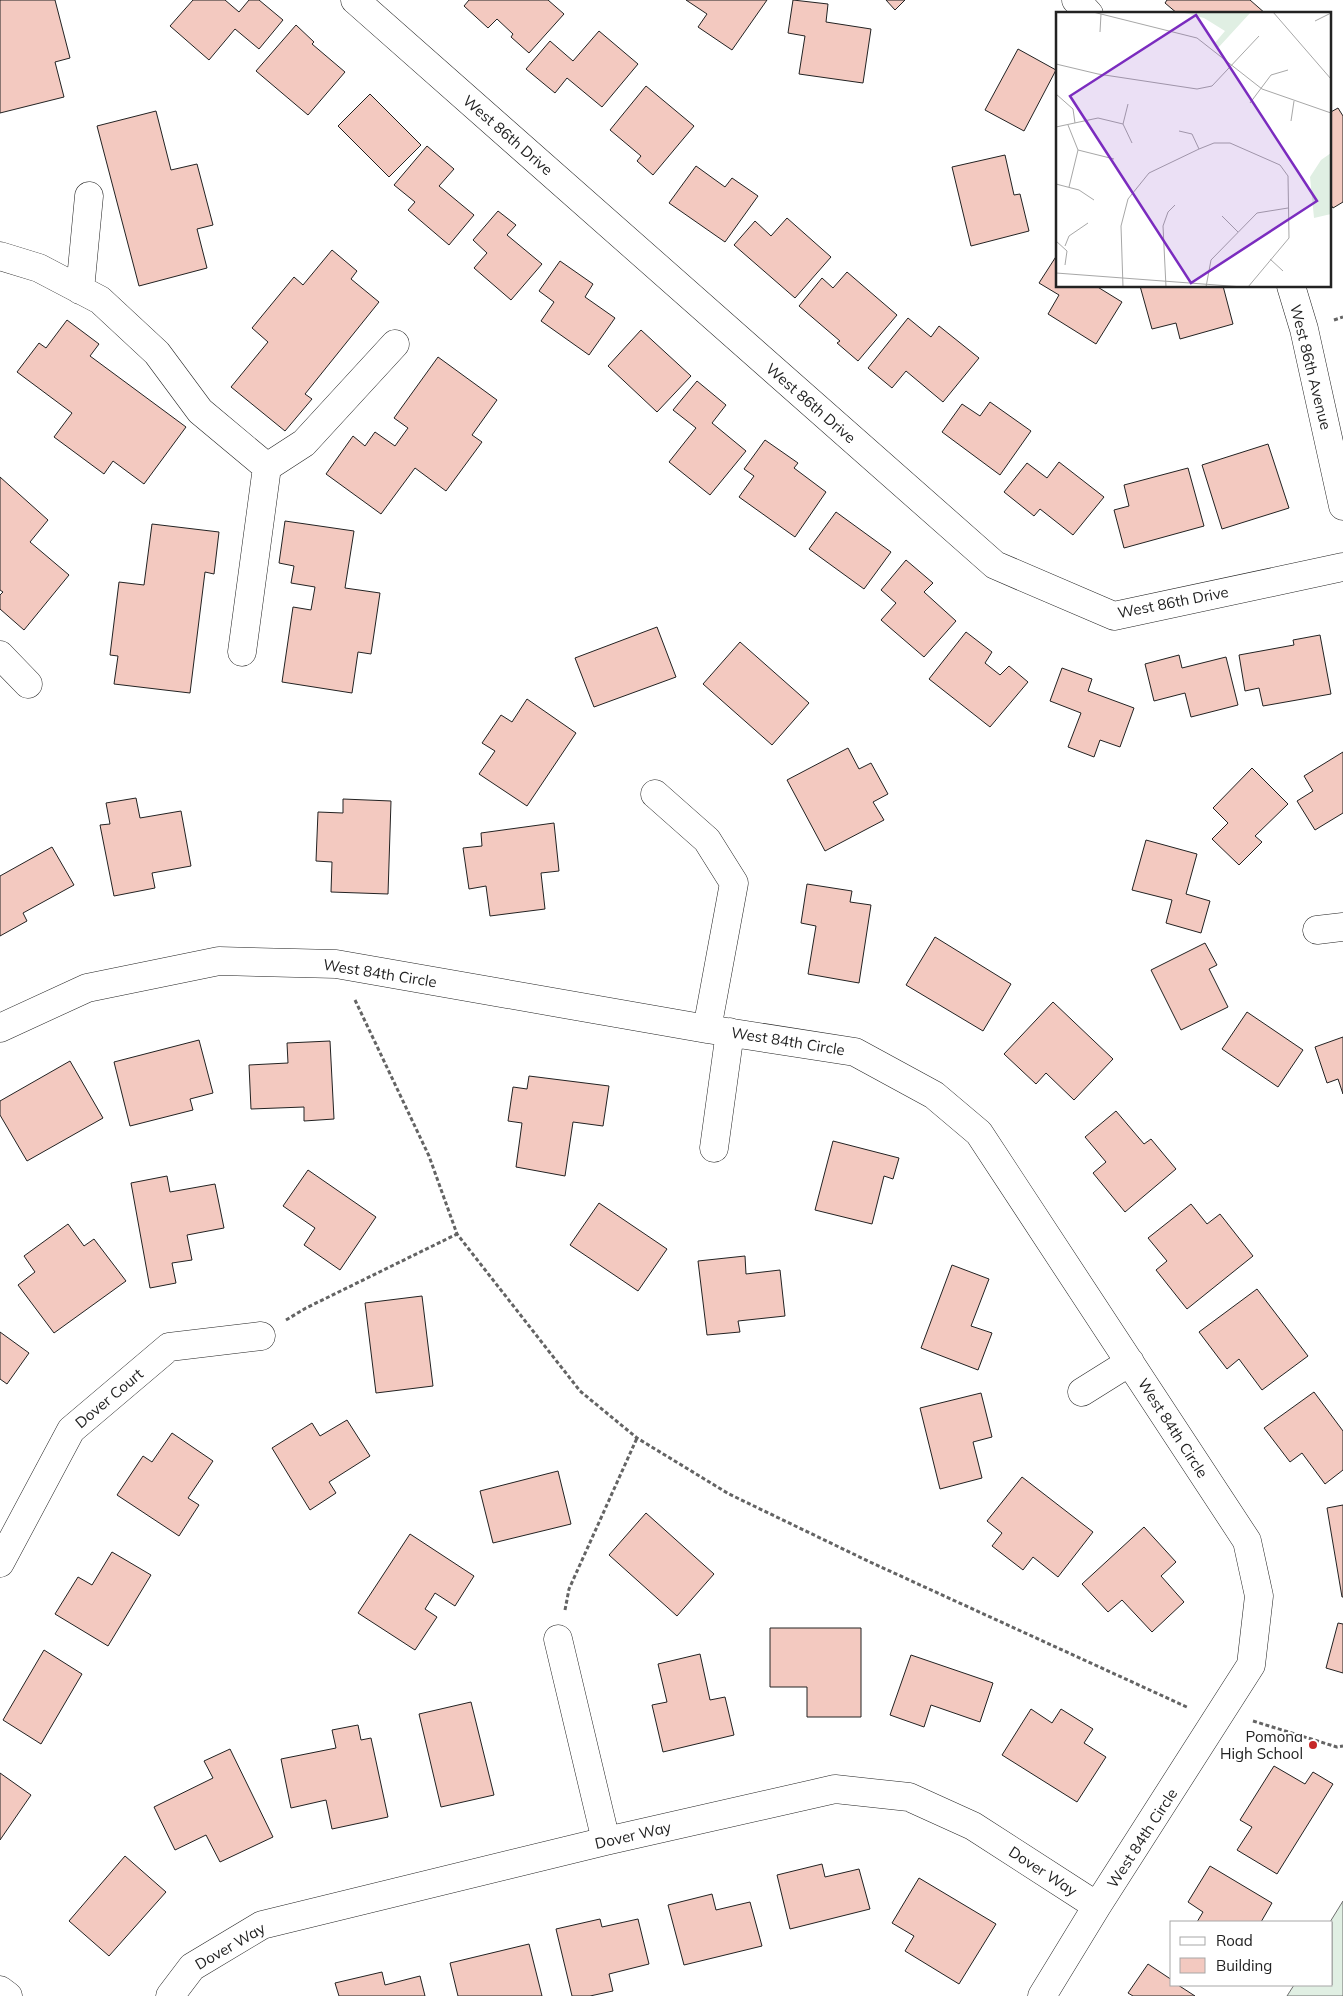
<svg xmlns="http://www.w3.org/2000/svg" width="1343" height="1996" viewBox="0 0 1343 1996" font-family="Mulish,sans-serif">
<style>
.green{fill:#e0efe3;stroke:#6f6f6f}
.building{fill:#f3c9c0;stroke:#222}
.lines{fill:none;stroke-linecap:round;stroke-linejoin:round}
.minor-casing{stroke:#222;stroke-width:29}
.path{stroke:#646464;stroke-width:3;stroke-dasharray:4 2.5;stroke-linecap:butt}
.minor{stroke:#fff;stroke-width:28}
.poi-dot{fill:#c62828;stroke:#fff;stroke-width:2}
.labels{text-anchor:middle;dominant-baseline:central;stroke-width:4;stroke-linejoin:round;paint-order:stroke}
.street-label{font-size:15px;fill:#222;stroke:#fff}
.poi-label{font-size:15px;fill:#222;stroke:#fff;text-anchor:end}
.inset-road{fill:none;stroke:#a7a7a7;stroke-width:1}
.view{fill:#7b2cbf;fill-opacity:0.15;stroke:#7b2cbf;stroke-width:2.5}
.inset-edge{fill:none;stroke:#222;stroke-width:2.5}
</style>
<rect width="100%" height="100%" fill="#fff"/>
<path class="green" d="M1343,1901V1996H1287L1294,1985H1332V1922H1330Z"/>
<path class="building" d="M0,0H55L70,58L55,62L64,97L0,113Z
M193,0H225L239,12L249,0H259L283,20L259,49L235,29L209,60L170,26Z
M469,0H548L564,14L529,53L511,37L513,34L497,19L488,28L464,6Z
M686,0H767L732,50L698,27L707,14Z
M793,0L828,4L826,22L871,29L863,83L799,74L805,36L788,33Z
M886,0H905L895,10Z
M1167,0H1250L1266,14H1178L1165,3Z
M296,25L314,42L312,44L345,72L308,115L256,71Z
M599,31L638,64L602,107L567,78L555,93L526,69L550,41L573,61Z
M1018,49L1056,70L1024,131L985,110Z
M646,86L694,126L653,175L637,161L641,156L610,130Z
M370,94L421,145L389,177L338,126Z
M1338,108L1343,116V202L1333,208L1329,202V113Z
M156,111L171,170L197,164L213,225L197,229L207,268L139,286L97,126Z
M427,146L454,169L439,186L474,215L449,245L408,210L415,202L394,185Z
M1005,155L1014,195L1020,194L1029,231L971,246L952,167Z
M696,166L725,187L732,178L758,196L725,242L669,203Z
M498,211L516,225L507,235L542,264L511,300L474,268L487,253L473,240Z
M787,218L831,257L795,298L734,245L755,221L771,236Z
M332,250L357,271L351,279L379,302L305,394L312,399L285,431L231,387L268,342L252,328L294,277L303,285Z
M1057,255V286H1096L1122,302L1096,344L1048,314L1059,295L1039,283Z
M560,261L593,284L585,297L615,318L589,355L541,321L554,302L539,291Z
M847,272L897,315L858,361L837,343L840,341L799,306L822,278L833,288Z
M1140,286H1223L1233,324L1180,339L1176,323L1152,329Z
M908,318L931,337L939,326L979,358L943,402L906,371L892,388L868,368Z
M67,320L99,344L90,356L186,427L144,484L113,461L104,474L54,437L72,413L17,372L39,343L46,348Z
M641,330L691,376L657,412L608,366Z
M438,357L497,400L472,435L482,442L446,491L415,468L381,514L326,474L353,436L365,446L375,432L395,446L408,428L394,418Z
M697,381L726,405L712,423L746,451L710,495L669,462L696,428L673,410Z
M990,402L1031,431L1000,475L942,432L962,404L980,416Z
M765,440L798,463L794,468L826,492L795,537L739,497L754,476L744,469Z
M1268,444L1289,508L1222,529L1202,465Z
M1059,462L1104,497L1073,535L1040,509L1034,516L1004,492L1027,463L1047,478Z
M1188,468L1204,526L1124,548L1114,510L1129,506L1124,485Z
M0,477L48,520L30,542L69,575L24,630L0,609V595L3,592L0,590Z
M836,512L891,552L864,589L809,549Z
M285,521L354,531L345,588L380,593L371,654L358,652L352,693L282,682L293,607L311,610L315,587L291,583L294,566L279,563Z
M152,524L219,532L214,574L205,572L190,693L114,684L118,656L110,655L119,582L144,585Z
M906,560L933,583L924,592L956,621L924,657L881,620L896,603L881,590Z
M657,627L676,677L594,707L575,658Z
M966,632L992,652L985,663L1000,675L1009,666L1028,682L990,727L929,679Z
M1320,635L1331,694L1263,706L1259,688L1245,691L1239,655L1294,645L1293,640Z
M740,642L809,703L772,745L703,684Z
M1179,655L1182,668L1226,657L1238,705L1191,717L1185,693L1154,701L1145,664Z
M1062,668L1092,679L1088,691L1134,708L1120,747L1100,740L1094,757L1068,747L1081,713L1050,701Z
M527,699L576,733L527,806L479,774L495,751L482,743L501,715L512,722Z
M848,748L859,769L871,763L888,794L873,802L884,820L825,851L787,780Z
M1343,752V813L1315,830L1297,801L1313,791L1304,776Z
M1252,768L1288,804L1255,836L1262,842L1239,865L1212,839L1228,823L1213,808Z
M136,798L140,818L181,811L191,866L152,873L155,888L114,896L100,825L110,824L106,803Z
M343,799L391,801L388,894L331,892L332,862L316,861L318,812L343,813Z
M554,823L559,871L541,873L545,909L490,916L486,886L469,889L463,848L482,846L481,833Z
M1146,840L1197,854L1186,894L1210,901L1201,933L1166,923L1172,900L1132,890Z
M52,847L74,885L23,913L27,921L0,936V876Z
M807,884L852,891L850,902L871,905L859,983L808,974L816,926L801,923Z
M935,937L1011,984L983,1031L906,985Z
M1205,943L1217,965L1209,969L1228,1007L1181,1030L1151,970Z
M1053,1002L1113,1059L1074,1100L1046,1073L1036,1084L1004,1054Z
M1247,1012L1303,1050L1278,1087L1222,1049Z
M1343,1037V1094L1338,1079L1327,1083L1315,1047Z
M199,1040L213,1093L190,1099L193,1110L130,1126L114,1062Z
M330,1041L334,1119L304,1121V1107L251,1109L249,1065L288,1063L287,1043Z
M70,1061L103,1118L27,1161L0,1115V1101Z
M529,1076L609,1086L603,1126L573,1122L565,1176L516,1167L522,1123L508,1121L513,1087L527,1089Z
M1116,1111L1144,1144L1151,1139L1176,1169L1125,1212L1093,1173L1106,1162L1085,1137Z
M833,1141L899,1158L893,1179L884,1176L872,1224L815,1210Z
M308,1170L376,1217L340,1270L304,1245L315,1228L283,1206Z
M167,1176L170,1192L215,1184L224,1228L187,1235L192,1260L172,1263L176,1283L150,1288L131,1183Z
M599,1203L667,1249L638,1291L570,1245Z
M1191,1204L1207,1224L1220,1214L1253,1256L1187,1309L1156,1270L1167,1261L1148,1238Z
M68,1224L84,1246L94,1239L126,1281L54,1333L18,1285L35,1272L24,1256Z
M745,1256L746,1274L780,1270L785,1316L738,1321L740,1332L707,1335L698,1261Z
M952,1265L989,1279L971,1326L992,1333L978,1370L921,1348Z
M1257,1289L1308,1356L1262,1390L1239,1359L1227,1369L1199,1332Z
M422,1296L433,1386L376,1393L365,1303Z
M0,1332L29,1353L7,1384L0,1379Z
M1314,1392L1343,1431V1470L1325,1484L1302,1453L1290,1462L1264,1428Z
M981,1393L992,1437L973,1442L982,1478L940,1489L920,1408Z
M347,1420L370,1456L329,1482L336,1493L310,1510L272,1448L312,1423L320,1436Z
M172,1433L213,1461L188,1498L199,1505L179,1536L117,1495L143,1456L152,1462Z
M558,1471L571,1524L493,1543L480,1491Z
M1022,1477L1093,1532L1058,1577L1033,1557L1023,1570L992,1546L1002,1533L987,1521Z
M1343,1505V1597H1342L1327,1508Z
M646,1513L714,1574L677,1616L609,1555Z
M1144,1527L1176,1562L1161,1576L1184,1602L1152,1632L1122,1600L1108,1612L1082,1584Z
M410,1534L474,1576L455,1606L435,1593L425,1609L437,1617L415,1650L358,1613Z
M112,1552L151,1575L108,1646L55,1614L78,1577L92,1585Z
M1338,1623L1343,1624V1673L1326,1668Z
M770,1628H861V1717H807V1687H770Z
M44,1650L82,1674L41,1744L3,1720Z
M700,1654L710,1700L725,1697L734,1735L663,1752L652,1705L667,1702L658,1664Z
M911,1655L993,1683L980,1722L931,1705L924,1727L890,1715Z
M471,1702L494,1795L441,1807L419,1714Z
M1031,1709L1052,1723L1061,1709L1093,1729L1084,1743L1106,1757L1077,1802L1002,1755Z
M358,1725L361,1740L371,1738L388,1817L332,1829L326,1800L291,1808L281,1759L336,1748L332,1730Z
M230,1749L273,1837L220,1862L206,1835L175,1850L154,1807L213,1778L204,1761Z
M1274,1766L1305,1784L1313,1772L1333,1784L1277,1874L1237,1850L1252,1827L1240,1820Z
M0,1773L31,1795L0,1840Z
M125,1856L166,1892L109,1956L69,1921Z
M822,1864L825,1877L859,1869L870,1909L790,1929L777,1875Z
M1210,1866L1272,1903L1261,1922H1197L1203,1912L1188,1902Z
M919,1878L996,1924L959,1984L905,1951L914,1936L892,1923Z
M712,1894L716,1910L750,1902L762,1946L684,1965L668,1905Z
M600,1919L602,1927L638,1919L649,1964L609,1974L613,1991L590,1996H572L556,1929Z
M529,1944L542,1996H458L450,1963Z
M1148,1964L1172,1980V1985H1178L1195,1996H1133L1128,1993Z
M382,1972L385,1985L420,1976L425,1996H339L335,1983Z"/>
<g class="lines">
<defs>
<path id="minor" d="M355,0L995,565L1114,616L1343,567
M1076,0L1089,14
M0,256L39,268L100,300L157,353L200,411L267,467
M1291,286L1304,329L1343,506
M80,290L89,196
M242,652L267,467L304,443L395,344
M0,655L28,684
M655,794L707,840L734,883L707,1029L855,1052L934,1095L979,1133L1247,1541L1259,1596L1251,1665L1097,1906L1042,1996
M1317,930L1343,927
M0,1028L87,988L219,961L336,964L707,1029
M714,1148L730,1032
M1082,1392L1130,1362
M0,1563L71,1430L169,1347L261,1336
M558,1639L606,1841
M0,1990L8,1996
M170,1996L192,1967L262,1925L606,1841L835,1789L909,1797L973,1826L1097,1906"/>
</defs>
<use href="#minor" class="minor-casing"/>
<path class="path" d="M1334,320L1343,317
M355,1000L429,1156L457,1234L580,1391L637,1438L729,1494L870,1562L1189,1708
M286,1320L306,1308L457,1234
M565,1610L569,1589L637,1438
M1253,1721L1337,1747L1343,1746"/>
<use href="#minor" class="minor"/>
</g>
<circle class="poi-dot" cx="1313" cy="1745" r="5"/>
<g class="labels">
<g class="street-label">
<text transform="translate(508 135) rotate(41)">West 86th Drive</text>
<text transform="translate(1311 367) rotate(76)">West 86th Avenue</text>
<text transform="translate(811 403) rotate(41)">West 86th Drive</text>
<text transform="translate(1173 602) rotate(-11)">West 86th Drive</text>
<text transform="translate(380 973) rotate(9)">West 84th Circle</text>
<text transform="translate(788 1041) rotate(9)">West 84th Circle</text>
<text transform="translate(109 1398) rotate(-40)">Dover Court</text>
<text transform="translate(1173 1428) rotate(57)">West 84th Circle</text>
<text transform="translate(633 1835) rotate(-13)">Dover Way</text>
<text transform="translate(1142 1838) rotate(-57)">West 84th Circle</text>
<text transform="translate(1043 1871) rotate(33)">Dover Way</text>
<text transform="translate(230 1946) rotate(-30)">Dover Way</text>
</g>
<g class="poi-label">
<text x="1303" y="1736">Pomona<tspan x="1303" dy="17">High School</tspan></text>
</g>
</g>
<g transform="translate(1056 12)">
<rect width="275" height="275" fill="#fff"/>
<path d="M125,0H195L162,36L158,32L169,19L148,6ZM275,141V202L258,206L254,165L265,148Z" fill="#e0efe3"/>
<path class="inset-road" d="M37,0L141,26L206,77L275,101M217,0L275,67M259,9L275,1M44,20L45,2M0,52L42,62L141,77L156,74L203,24M0,82L17,97L19,111M194,91L215,63L232,58M72,92L67,112L76,131M235,109L238,89M12,113L22,138L13,175M0,115L42,106L67,112M123,119L136,122L143,137L158,131H174L224,153L232,164L233,226L192,275M22,138L58,147M0,172L23,178L38,188M166,204L182,220M0,229L11,239L9,253M9,234L13,224L32,211M214,247L227,259M0,261L187,275M67,275L65,214L72,187L93,161L143,137M110,275L107,214L112,200L119,193M150,275L155,248L201,201L232,196"/>
<path class="view" d="M140,3L261,189L135,271L14,84Z"/>
<rect width="275" height="275" class="inset-edge"/>
</g>
<rect x="1170" y="1921" width="162" height="65" fill="#ffffff" stroke="#a7a7a7"/>
<rect x="1180" y="1937" width="25" height="8" fill="#ffffff" stroke="#a7a7a7"/>
<text x="1216" y="1946" font-size="15" fill="#222222">Road</text>
<rect x="1180" y="1958" width="25" height="15" fill="#f3c9c0" stroke="#a7a7a7"/>
<text x="1216" y="1971" font-size="15" fill="#222222">Building</text>
</svg>
